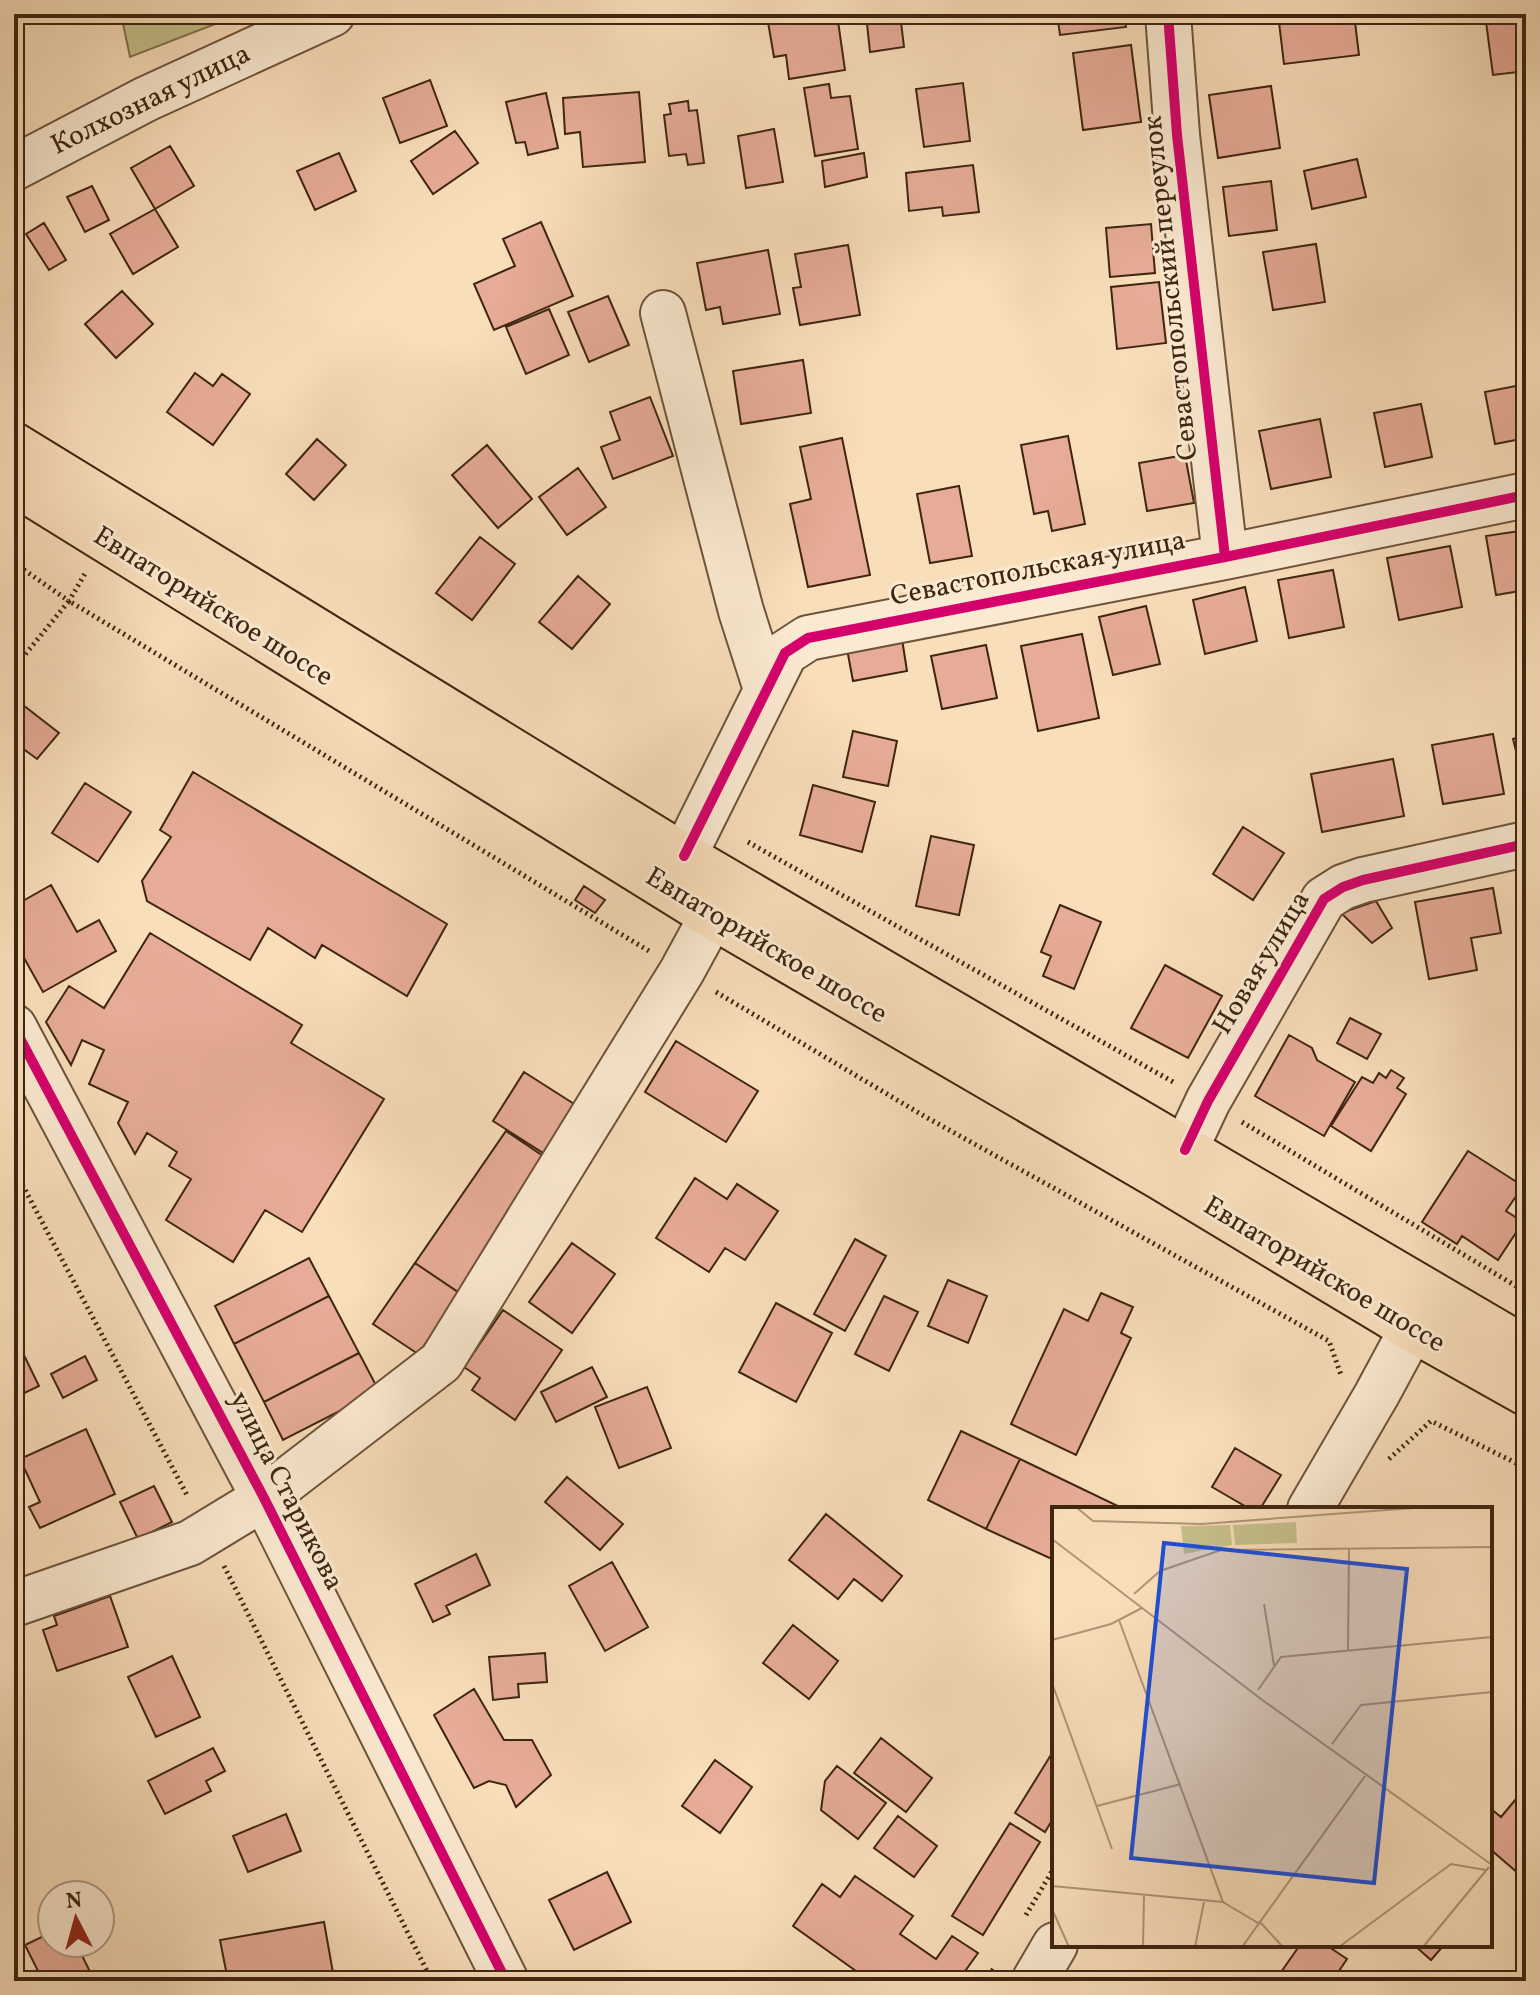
<svg xmlns="http://www.w3.org/2000/svg" width="1540" height="1995" viewBox="0 0 1540 1995" font-family="Vollkorn,serif">
<style>
.green{fill:#c5bf8b;stroke:#82724e;stroke-width:2}
.building{fill:#e7ac97;stroke:#3f2511;stroke-width:2}
.lines{fill:none;stroke-linecap:round;stroke-linejoin:round}
.minor-casing{stroke:#6e533b;stroke-width:48}
.major-casing{stroke:#3f2511;stroke-width:48}
.path{stroke:#3f2511;stroke-width:5;stroke-dasharray:2 4;stroke-linecap:butt}
.minor{stroke:#fbead2;stroke-width:44}
.major{stroke:#f9deba;stroke-width:44}
.cycleway-casing{stroke:#fbead2;stroke-width:15}
.cycleway{stroke:#d6006c;stroke-width:10}
.labels{text-anchor:middle;dominant-baseline:central;stroke-width:6;stroke-linejoin:round;paint-order:stroke}
.street-label{font-size:28px;fill:#3f2511;stroke:#fbead2}
.inset-road{fill:none;stroke:#af9476;stroke-width:2}
.view{fill:#1d4ed8;fill-opacity:0.15;stroke:#1d4ed8;stroke-width:4}
.inset-edge{fill:none;stroke:#3f2511;stroke-width:4}
</style>
<rect width="100%" height="100%" fill="#f9deba"/>
<filter id="stains"><feTurbulence type="fractalNoise" baseFrequency=".0025" numOctaves="4"/><feColorMatrix values="0 0 0 0 .2 0 0 0 0 .09 0 0 0 0 .02 0 0 0 .5 -.17"/></filter>
<radialGradient id="worn" r=".72"><stop offset=".6" stop-color="#630" stop-opacity="0"/><stop offset="1" stop-color="#630" stop-opacity=".3"/></radialGradient>
<path class="green" d="M121,14H241L130,57Z"/>
<path class="building" d="M821,14H837L845,70L789,79L786,55L774,57L768,22Z
M866,14H900L904,47L870,52Z
M1057,14H1124L1126,27L1060,35Z
M1198,14H1269V18L1199,24Z
M1278,14H1354L1359,55L1284,64Z
M1485,14H1526V71L1493,75Z
M1131,45L1141,122L1083,130L1073,53Z
M430,80L447,126L400,143L383,98Z
M963,83L970,141L924,147L916,89Z
M829,84L831,98L850,96L858,149L815,156L804,88Z
M1271,86L1280,148L1218,158L1209,95Z
M639,92L645,162L583,167L580,132L565,134L563,98Z
M546,93L558,148L528,155L525,142L516,143L506,102Z
M688,101L689,111L697,110L704,163L688,165L686,154L669,156L664,115L671,114L669,104Z
M774,129L783,182L746,188L738,136Z
M455,131L478,163L433,194L411,161Z
M170,146L194,186L155,209L131,168Z
M339,153L356,191L315,210L297,171Z
M864,153L867,177L825,187L822,161Z
M1357,159L1366,197L1312,209L1304,171Z
M973,165L979,212L943,216L942,207L909,211L906,173Z
M1271,181L1277,230L1229,236L1223,187Z
M92,186L109,220L85,232L67,197Z
M155,209L178,247L133,274L110,234Z
M541,222L573,296L494,330L474,284L515,266L503,239Z
M44,223L66,260L49,270L26,234Z
M1151,224L1155,273L1110,277L1106,228Z
M1316,244L1325,302L1273,310L1263,252Z
M848,245L860,315L800,325L793,288L801,287L795,254Z
M768,250L780,314L723,324L720,307L706,310L697,263Z
M1159,282L1166,343L1117,349L1111,287Z
M122,291L153,324L116,358L85,324Z
M608,296L629,345L589,362L568,312Z
M549,309L569,355L526,374L506,327Z
M803,360L811,413L741,424L733,371Z
M195,373L213,386L222,374L250,394L213,445L167,412Z
M1526,384V438L1495,444L1485,392Z
M650,397L673,456L613,479L601,447L620,440L610,412Z
M1421,404L1432,457L1385,467L1374,413Z
M1320,419L1331,477L1271,489L1259,431Z
M1068,436L1085,524L1052,531L1048,511L1034,514L1021,445Z
M842,438L870,575L808,587L790,504L811,499L800,447Z
M317,439L346,465L314,500L286,474Z
M487,445L532,499L498,528L452,475Z
M1185,455L1194,503L1147,511L1139,463Z
M578,468L606,507L567,535L539,497Z
M959,486L972,556L930,563L917,494Z
M1526,530V590L1496,595L1486,536Z
M480,537L515,564L472,620L436,593Z
M1450,546L1462,607L1399,620L1387,558Z
M1333,570L1344,627L1289,638L1278,580Z
M578,576L610,604L572,649L539,622Z
M1245,587L1257,641L1205,654L1193,600Z
M1146,606L1160,664L1113,675L1099,617Z
M1082,634L1099,718L1038,731L1021,646Z
M902,639L907,671L853,681L847,649Z
M986,645L997,698L942,709L931,656Z
M14,698L59,733L37,759L18,745L14,750Z
M853,731L897,741L888,786L843,777Z
M1493,734L1504,794L1443,804L1432,745Z
M1526,735V791L1513,739Z
M1393,759L1404,816L1322,832L1311,774Z
M193,772L447,924L407,996L322,945L315,958L268,928L250,960L147,901L142,881L171,837L160,830Z
M85,783L131,812L98,862L52,833Z
M813,785L875,802L862,852L800,835Z
M1243,827L1284,853L1253,900L1213,874Z
M931,836L974,845L959,915L916,906Z
M51,885L77,932L99,920L116,951L43,992L14,940V906Z
M584,886L605,900L595,913L575,900Z
M1493,888L1501,933L1471,938L1477,970L1429,979L1415,902Z
M1376,901L1392,928L1372,943L1341,913Z
M1060,905L1101,922L1074,989L1043,976L1051,956L1041,952Z
M150,933L302,1025L291,1043L384,1099L302,1232L265,1210L233,1262L166,1220L191,1179L169,1166L177,1152L147,1133L135,1154L118,1123L128,1102L89,1084L104,1050L82,1040L71,1065L46,1022L69,986L104,1008Z
M1165,965L1222,996L1188,1058L1131,1028Z
M1350,1018L1381,1034L1367,1059L1337,1043Z
M1289,1035L1312,1048L1317,1060L1355,1082L1324,1136L1255,1096Z
M676,1041L758,1091L726,1142L645,1092Z
M1391,1070L1404,1078L1397,1088L1406,1094L1371,1151L1331,1126L1362,1077L1373,1083L1379,1073L1386,1078Z
M524,1072L582,1109L551,1158L493,1121Z
M506,1131L552,1162L461,1294L415,1263Z
M1468,1151L1523,1186L1506,1211L1523,1222L1498,1260L1462,1236L1457,1244L1422,1222Z
M695,1178L727,1199L737,1184L778,1211L745,1260L725,1248L709,1272L656,1238Z
M855,1239L886,1256L845,1331L814,1314Z
M572,1243L615,1274L572,1333L529,1302Z
M309,1258L329,1296L234,1344L215,1306Z
M415,1263L461,1294L418,1354L373,1324Z
M948,1280L987,1296L968,1343L928,1326Z
M1101,1293L1133,1307L1121,1333L1131,1338L1076,1455L1011,1424L1064,1309L1088,1321Z
M329,1296L359,1353L264,1402L234,1344Z
M884,1296L918,1312L889,1371L855,1354Z
M776,1303L832,1333L796,1402L739,1372Z
M503,1310L562,1350L515,1420L472,1390L480,1378L464,1367Z
M19,1345L39,1386L14,1398V1347Z
M359,1353L379,1391L283,1440L264,1402Z
M85,1356L97,1380L63,1398L51,1374Z
M592,1367L607,1397L556,1422L541,1392Z
M647,1387L671,1448L619,1468L595,1407Z
M86,1429L115,1494L40,1528L29,1507L40,1502L20,1459Z
M961,1431L1020,1459L986,1529L928,1500Z
M1235,1448L1281,1475L1260,1509H1250L1212,1487Z
M1020,1459L1122,1508L1121,1509H1054V1560L986,1529Z
M567,1477L623,1524L600,1550L545,1502Z
M154,1486L172,1522L138,1539L120,1502Z
M826,1514L902,1576L882,1601L854,1579L838,1599L789,1560Z
M476,1554L490,1585L446,1606L450,1614L433,1622L415,1584Z
M612,1562L648,1627L605,1651L569,1586Z
M110,1596L128,1647L57,1671L43,1630L57,1625L54,1616Z
M793,1625L838,1661L809,1699L763,1663Z
M545,1653L547,1682L518,1684L519,1697L493,1700L489,1657Z
M172,1656L200,1717L156,1737L128,1677Z
M474,1689L504,1740H532L551,1775L516,1807L506,1785L489,1781L474,1788L434,1715Z
M881,1738L932,1778L906,1812L854,1773Z
M213,1748L225,1771L206,1781L211,1791L165,1814L148,1781Z
M1054,1750V1817L1045,1832L1015,1813Z
M715,1760L752,1787L720,1833L682,1806Z
M837,1766L886,1803L858,1839L821,1810L825,1781Z
M1521,1793L1526,1797V1865L1519,1874L1490,1849V1808L1501,1817Z
M286,1814L301,1851L248,1872L233,1836Z
M898,1816L937,1846L914,1877L874,1848Z
M1010,1823L1040,1842L983,1935L952,1916Z
M607,1872L631,1922L574,1950L549,1900Z
M855,1876L913,1916L900,1934L936,1959L952,1936L978,1953L958,1981H870L793,1926L822,1884L840,1897Z
M324,1922L333,1973L286,1981H228L220,1940Z
M52,1932V1943H76L94,1980L43,1981L25,1945Z
M1300,1945H1326L1347,1959L1339,1971L1355,1981H1288L1279,1975Z
M1414,1945H1444L1431,1960Z
M1120,1973L1135,1981H1116Z"/>
<g class="lines">
<defs>
<path id="minor" d="M1168,14L1177,135L1225,557
M14,168L146,99L332,14
M663,313L741,611L766,689
M684,856L785,653L808,638L1225,557L1526,495
M14,1027L264,1498L506,1981
M1185,1150L1208,1101L1324,899L1343,887L1363,880L1526,844
M1310,1509L1377,1394L1412,1329
M14,1604L190,1543L264,1498L441,1362L682,971L712,916
M1034,1981L1055,1945"/>
<path id="major" d="M14,445L684,856L1526,1349
M14,483L712,916L1160,1177L1412,1329L1526,1393"/>
</defs>
<use href="#minor" class="minor-casing"/>
<use href="#major" class="major-casing"/>
<path class="path" d="M14,563L69,601L86,572
M14,668L69,601L649,951
M748,842L1175,1083
M716,992L924,1116L1329,1341L1341,1375
M1242,1122L1526,1292
M14,1169L188,1497
M1389,1459L1431,1421L1526,1468
M224,1566L432,1981
M1026,1915L1054,1868
M986,1981L994,1968"/>
<use href="#minor" class="minor"/>
<use href="#major" class="major"/>
<defs>
<path id="cycleway" d="M1168,14L1177,135L1225,557
M684,856L785,653L808,638L1225,557L1526,495
M14,1027L264,1498L506,1981
M1185,1150L1208,1101L1324,899L1343,887L1363,880L1526,844"/>
</defs>
<use href="#cycleway" class="cycleway-casing"/>
<use href="#cycleway" class="cycleway"/>
</g>
<g class="labels">
<g class="street-label">
<text transform="translate(151 100) rotate(-26)">Колхозная улица</text>
<text transform="translate(1171 288) rotate(-96)">Севастопольский переулок</text>
<text transform="translate(1038 569) rotate(-11)">Севастопольская улица</text>
<text transform="translate(213 607) rotate(32)">Евпаторийское шоссе</text>
<text transform="translate(766 946) rotate(31)">Евпаторийское шоссе</text>
<text transform="translate(1262 963) rotate(-59)">Новая улица</text>
<text transform="translate(1324 1275) rotate(31)">Евпаторийское шоссе</text>
<text transform="translate(286 1491) rotate(63)">улица Старикова</text>
</g>
</g>
<g transform="translate(1052 1507)">
<rect width="440" height="440" fill="#f9deba"/>
<path d="M244,15L245,36L183,38L181,18ZM178,18L180,38L132,47L129,19Z" fill="#c5bf8b"/>
<path class="inset-road" d="M24,0L41,14L150,17L374,0M0,32L209,192L440,358M82,87L108,64L169,43L440,40M212,97L222,158M67,113L171,395L206,416M0,133L59,117L90,101M296,144L297,41M0,176L60,342M206,183L229,150L440,130M280,237L309,198L440,185M45,299L129,277M0,379L171,395M0,402L17,440M207,414L231,440M91,440L92,389M143,440L152,395M190,440L313,269M287,440L399,357L434,363M371,440L437,360"/>
<path class="view" d="M112,36L355,62L322,376L79,351Z"/>
<rect width="440" height="440" class="inset-edge"/>
</g>
<rect width="1540" height="1995" fill="none" stroke="#f9deba" stroke-width="48"/>
<rect x="16" y="16" width="1508" height="1963" fill="none" stroke="#3f2511" stroke-width="4"/>
<rect x="24" y="24" width="1492" height="1947" fill="none" stroke="#3f2511" stroke-width="2"/>
<g transform="translate(76 1919) rotate(354)"><circle r="38" fill="#fbead2" stroke="#b09b85" stroke-width="2"/>
<path d="M0-6L14 30L0 20L-14 30Z" fill="#8f2418"/>
<text y="-12" font-size="22" font-weight="bold" text-anchor="middle" fill="#3f2511">N</text>
</g>
<rect width="100%" height="100%" filter="url(#stains)"/>
<rect width="100%" height="100%" fill="url(#worn)"/>
</svg>
